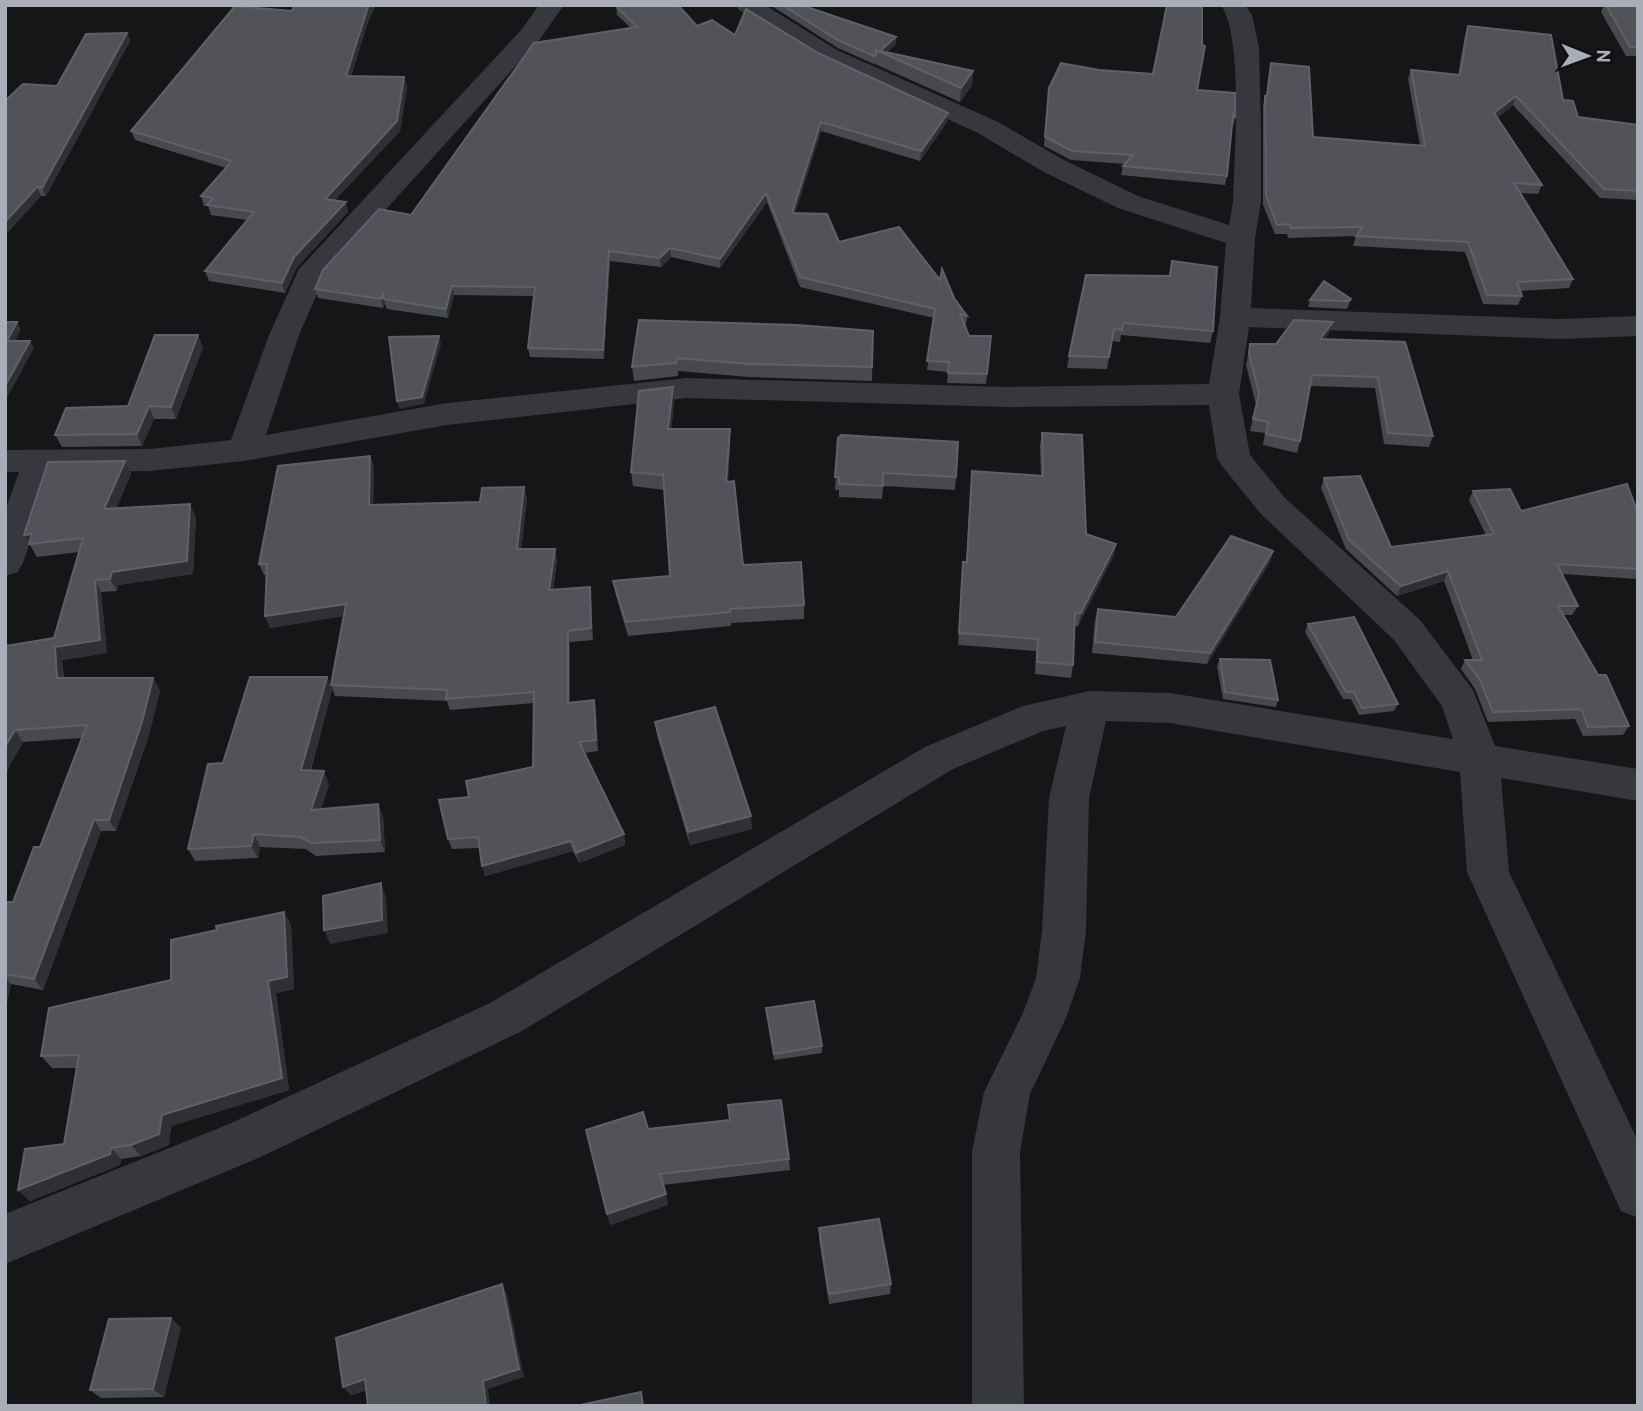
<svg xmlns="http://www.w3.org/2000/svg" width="1643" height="1411" viewBox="0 0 1643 1411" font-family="Overpass,sans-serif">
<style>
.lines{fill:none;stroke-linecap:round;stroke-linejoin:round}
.street{fill:#37383d;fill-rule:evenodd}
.wall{fill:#47494d}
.shaded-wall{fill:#2f3033}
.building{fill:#525359;stroke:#5f6168;stroke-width:2}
</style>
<rect width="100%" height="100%" fill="#161618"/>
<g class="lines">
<path class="street" d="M539,5H564L540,39L324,278L299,335L266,435L447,403L687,378L1007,387L1209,384L1220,317L1226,243L1118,208L1044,172L978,133L819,60L739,10L736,5H765L837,50L996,121L1064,160L1138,196L1229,225L1233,202C1234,158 1244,39 1221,5H1245L1252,15L1259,47L1261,131V202L1255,238L1251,308L1560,319L1638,316V336L1560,339L1249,327L1239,394L1250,455L1285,498L1420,620L1473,690L1495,746L1638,769V801L1501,778L1509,872L1638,1141V1218L1621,1211L1467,872L1460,772L1170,723L1106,721L1089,798L1086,931L1080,978L1066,1018L1030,1094L1020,1152L1024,1406H972V1152L984,1092L1023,1013L1036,978L1042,931L1049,798L1066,726L1043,731L953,769L522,1031L263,1156L5,1264V1214L229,1124L490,1003L925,747L1023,706L1090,691L1170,693L1453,739L1442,706L1394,640L1261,514L1222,466L1217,458L1209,405L1007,407L687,398L447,425L244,461L150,471L53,472L23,563L18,572L5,576V511L19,472H5V450L150,449L231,440L269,335L299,269L522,29Z"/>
</g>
<path class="wall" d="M770,5H801L896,44L887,52L973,71L972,85L960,102L875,64L876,62L874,64L838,48Z
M1604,5H1622L1638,7V56H1626L1601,12Z
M616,6L697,26L818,53L948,113L947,122L920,161L821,131L795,213L839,242L954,298L967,316L966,325H965L969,336H991L986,384L947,383L948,372L927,370L934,318L800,287L767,202L720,268L671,257L661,267L610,261L604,359L530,357L528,348L534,296L454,295L448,318L387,309L385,304L383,308L318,298L315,289L411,215L631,28L617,15Z
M368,22L351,76L404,77L407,87L400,131L335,200L348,212L297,267L285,293L209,281L205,271L247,220L211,215L208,206H204L201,196L226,168L135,140L131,131Z
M1468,26L1563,100L1578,117L1638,125V200L1600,198L1513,105L1497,118L1542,185L1538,194L1520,193L1573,279L1569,288L1521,291L1522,296L1518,305L1483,304L1465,252L1353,246L1356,236L1288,238L1287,234H1275L1263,205V105L1265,96H1266L1271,63L1313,137L1420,145L1408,79L1411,70L1458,75L1465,35Z
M127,33L130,41L46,196H41L5,235L57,86Z
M1197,90L1235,93V118L1233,127L1232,125L1227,176L1225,185L1121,175L1123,166L1125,164L1071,160L1044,146L1048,97Z
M1172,261L1213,331L1210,343L1121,335L1120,342L1112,341L1107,369L1067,368L1069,356L1169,276Z
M1351,299L1347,309L1308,307L1310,300Z
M639,320L873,331L872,381L749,377L678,371V376L634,381L632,367Z
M1329,333L1325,339L1405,342L1433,436L1429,447L1384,444L1375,388L1310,386L1300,441L1297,453L1263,445L1265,433L1250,431L1256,405L1246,365L1250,344H1276Z
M198,335L203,347L176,419H154L142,446L62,447L55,435L128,406Z
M674,402L671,429H730V444L728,482L743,565L804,605V619L731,623V626L628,636L616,596L613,581L670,576L664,490L633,486L631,472Z
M1042,433L1086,534L1116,544L1113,557L1078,626H1074L1073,665L1071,678L1035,674L1036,651L958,645L962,575L963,562H966L972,471L1041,476L1040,446Z
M838,438L956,477L955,490L883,486L882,499L839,497V490H835Z
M370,456L374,467L373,505L480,502L524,487L527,499L521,549L557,560L553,590L590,587L591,598L593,640L570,642V703L594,700L596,711L598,751L584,753L624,834L625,845L579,863L573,851L485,876L479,848L452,849L448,839L469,797L533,767L534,703L450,710L447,701L335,696L331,685L344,616L270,628L265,616L267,575H264L259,564Z
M125,461L131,474L116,508L196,517L193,574L118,585L117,591L101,592L107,653L62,660L64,678L160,690L149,735L116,831H101L43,990L11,984L5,1012V902H13L40,847L82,738L23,742L5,774V646L54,638L79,552L37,557L24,535Z
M1324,478L1391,547L1486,535L1469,500L1473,491L1521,511L1638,513V579L1562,574L1578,606L1572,615H1563L1629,726L1623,735L1583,736L1575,719L1488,722L1475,689L1461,669L1465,660H1473L1444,581L1397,596L1346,549L1321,488Z
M1273,551L1270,562L1207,664L1092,653L1095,620L1098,609L1176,617Z
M1308,624L1398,704L1394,711L1359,715L1351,699H1343L1305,632Z
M1220,659L1278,700L1276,707L1223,699L1217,666Z
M327,677L332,690L311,770L329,784L321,809L383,816L385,852L316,856L306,849L260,847L258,858L195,861L188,849L223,763Z
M655,722L752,829L690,845L657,736Z
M284,912L291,925L294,989L276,993L289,1090L171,1126L169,1145L141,1156L121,1159L120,1165L30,1201L18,1190L64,1144L77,1068H52L41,1056L171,980L217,930Z
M766,1008L822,1046V1053L774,1060Z
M648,1129L789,1159L790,1170L663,1185L668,1205L610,1225Z
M819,1228L891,1284L890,1294L829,1304L819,1239Z
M181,1327L164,1397L101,1398L90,1390Z"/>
<path class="shaded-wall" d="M369,5H376L368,22L348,86L346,76L366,13Z
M127,33L130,41L46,196L42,188Z
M896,37V44L885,54L880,52Z
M973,71L972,85L960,102L961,88Z
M404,77L407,87L400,131L327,208L325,199Z
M1516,96L1513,105L1491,123L1494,113Z
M948,113L947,122L920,161L921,151Z
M821,122V131L792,223V213Z
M37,187L41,196L5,235V222Z
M766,193L767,202L720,268V259Z
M346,202L348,212L297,267L285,293L282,283L294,257Z
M670,248L671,257L661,267L660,258Z
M609,251L610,261L604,359L603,350Z
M452,286L454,295L448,318L446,309Z
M383,294L385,304L383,308L381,299Z
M17,322L21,330L10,349L7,341Z
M1333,322L1329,333L1317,350L1320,339Z
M198,335L203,347L176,419L171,407Z
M439,336L441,344L424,404L399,409L397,401Z
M30,341L34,348L7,398L5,396V386Z
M673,387L674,402L670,444L668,429Z
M149,406L154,419L142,446L137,434Z
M730,429V444L727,496L726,482Z
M370,456L374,467L373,516L369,505Z
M125,461L131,474L111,522L104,509Z
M524,487L527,499L520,560L517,549Z
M190,504L196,517L193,574L118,585L117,591L110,579L112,572Z
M32,534L29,544L31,548L24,535Z
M1116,544L1113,557L1078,626L1081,613Z
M555,549L557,560L551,602L549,590Z
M1273,551L1270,562L1207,664L1210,653Z
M1448,571L1444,581L1397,596L1401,586Z
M95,580L101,592L107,653L62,660L64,690L57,678L55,647Z
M590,587L591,598L593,640L591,628Z
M346,604L350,615L270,628L265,616Z
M568,631L570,642V714L568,703Z
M327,677L332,690L307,783L301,770Z
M153,678L160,690L149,735L116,831L109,820Z
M594,700L596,711L598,751L596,740Z
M15,730L23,742L5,774V747Z
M324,771L329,784L317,823L311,810Z
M378,804L383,816L385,852L380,840Z
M751,816L752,829L690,845L688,832Z
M94,820L101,831L43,990L34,979Z
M254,834L260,847L258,858L251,846Z
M624,834L625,845L579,863L576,853Z
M571,841L573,851L485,876L482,866Z
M381,883L386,897L388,933L330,944L324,930Z
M284,912L291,925L294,989L276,993L289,1090L171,1126L169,1145L141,1156L131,1145L162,1115L268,981Z
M5,977L11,984L5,1012Z
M111,1148L121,1159L120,1165L30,1201L18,1190Z
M666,1194L668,1205L610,1225L607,1214Z
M502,1284L507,1294L524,1377L488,1389L490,1406H486L483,1381Z
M171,1318L181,1327L164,1397L153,1389Z
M365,1379L373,1388L351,1396L343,1387Z"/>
<path class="building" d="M295,5H369L366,13L346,76L404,77L397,121L325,199L346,202L294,257L282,283L205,271L254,212L207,205L213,198L201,196L232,161L131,131L235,6L292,11Z
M620,5H678L697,26L712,20L735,35L746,9L818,53L948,113L921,151L821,122L792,213L827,214L839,242L899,227L940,280L942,269L954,298L967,316L960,314L969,336H991L987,374L948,373L949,362L927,361L935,309L800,277L766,193L720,259L670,248L660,258L609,251L603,350L528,348L535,287L452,286L446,309L384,299L383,294L381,299L315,289L323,270L379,209L411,215L534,43L637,27L616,6Z
M782,5H801L896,37L880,51L876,50V55L874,56L838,40Z
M1167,5H1202V45L1205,46L1197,90L1235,93V118L1233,114L1227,176L1123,166L1133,155L1072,151L1045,137L1049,88L1061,63L1099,70L1153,74Z
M1606,5H1622L1638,7V47H1630Z
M1468,26L1551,35L1563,100L1573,101L1578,117L1638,125V191L1604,189L1516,96L1494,113L1542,185L1514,183L1573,279L1517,282L1522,296L1487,295L1468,242L1356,236L1363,227L1291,228L1289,224L1277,225L1266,195L1265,96H1267L1271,63L1309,67L1313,137L1425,146L1411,70L1460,75Z
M127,33L42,188L37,187L5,222V101L23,84L57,86L86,34Z
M876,50L973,71L961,88Z
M1172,261L1217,267L1213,331L1123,323L1122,330L1114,329L1109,357L1069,356L1086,275L1170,276Z
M1324,281L1351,299L1349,301L1310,300Z
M639,320L797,325L873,331L872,367L748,364L677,358L676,363L632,367Z
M1294,320L1333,322L1320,339L1405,342L1433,436L1388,433L1378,377L1312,375L1300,441L1266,434L1268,422L1253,419L1259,394L1249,354L1250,344H1276Z
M5,322H17L7,341H30L5,386Z
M155,335H198L171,407L149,406L137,434L55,435L66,408L128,406Z
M439,336L422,397L397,401L389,337Z
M673,387L668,429H730L726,482L734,481L743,565L801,562L804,605L730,609V612L626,622L613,581L670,576L663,472L662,475L631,472L639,391Z
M1042,433L1082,435L1086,534L1116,544L1081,613H1075L1073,665L1037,662L1038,639L959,633L963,562H967L972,471L1043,476Z
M841,435L958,442L956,477L883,473V486L839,484V477H835L838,438Z
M370,456L369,505L480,502L482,488L524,487L517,549H555L549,590L590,587L591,628L568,631V703L594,700L596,740L579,742L624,834L576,853L571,841L482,866L478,837L448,839L439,800L469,797L466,781L533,767L534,692L446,699L447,690L331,685L346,604L265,616L267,564H259L278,466Z
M125,461L104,509L190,504L187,561L112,572L110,579L95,580L100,640L55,647L57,678H153L142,722L109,820H94L34,979L5,974V902H13L34,847H40L87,725L15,730L5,747V646L54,638L83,538L29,544L32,534L24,535L48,462Z
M1360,476L1391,547L1494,534L1473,491L1510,489L1521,511L1627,484L1638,513V569L1557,564L1578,606H1558L1598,675H1606L1629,726L1588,727L1581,709L1493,712L1480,680L1465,660H1482L1448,571L1401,586L1349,540L1324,478Z
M1231,536L1273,551L1210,653L1095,642L1098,609L1176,617Z
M1354,617L1398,704L1362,708L1354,692H1346L1308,624Z
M1220,659L1270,660L1278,700L1225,692Z
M250,677H327L301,770L324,771L311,810L378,804L380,840L311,843L300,837L254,834L251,846L188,849L208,764L223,763Z
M715,707L751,816L688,832L655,722Z
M381,883L382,920L324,930L323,896Z
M284,912L287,977L268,981L282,1078L162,1115L159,1134L131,1145L111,1148L110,1154L18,1190L25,1149L64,1144L79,1055L41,1056L49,1008L171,980V940L217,930L216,926Z
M814,1001L822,1046L774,1054L766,1008Z
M781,1100L789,1159L660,1174L666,1194L607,1214L586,1130L643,1112L648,1129L730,1120L728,1105Z
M879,1219L891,1284L829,1294L819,1228Z
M502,1284L519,1369L483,1381L486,1406H368L365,1379L343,1387L336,1338Z
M171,1318L153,1389L90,1390L109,1319Z
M641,1392L643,1406H580V1405Z"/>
<rect width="1643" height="1411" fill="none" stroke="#a8adb8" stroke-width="14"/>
<g transform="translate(1587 56) rotate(91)" stroke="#111113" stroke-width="5" paint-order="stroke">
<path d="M0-5L12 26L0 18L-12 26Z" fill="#a8adb8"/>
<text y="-10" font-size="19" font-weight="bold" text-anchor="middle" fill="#a8adb8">N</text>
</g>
</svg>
